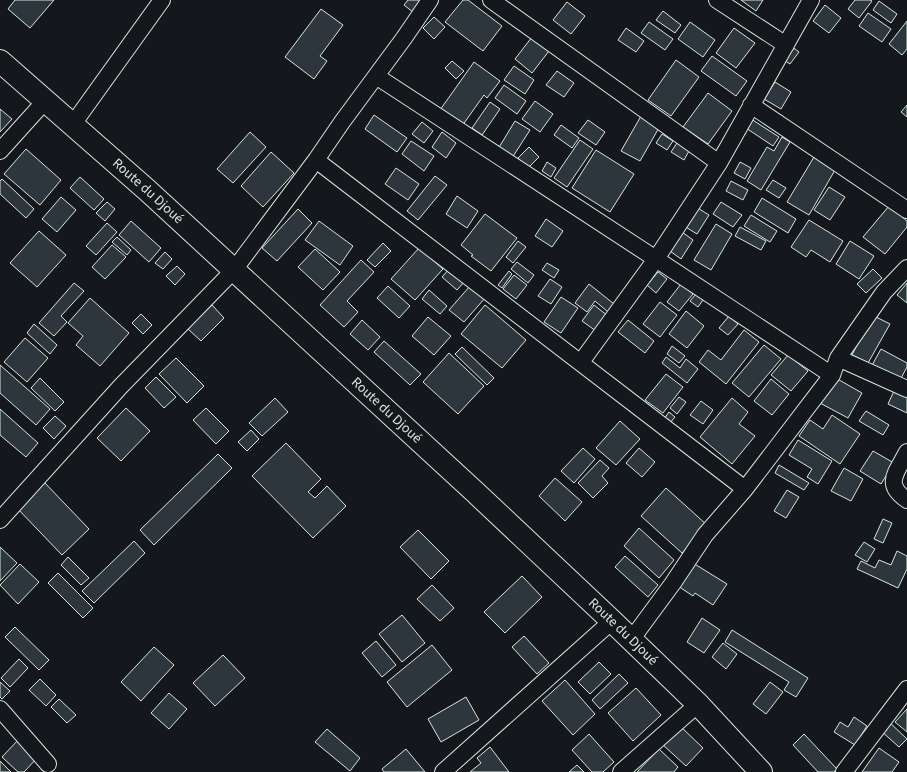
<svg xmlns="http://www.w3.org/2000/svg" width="907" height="772" viewBox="0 0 907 772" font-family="'Source Sans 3',sans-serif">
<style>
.building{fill:#2c363c;stroke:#d8e6dc}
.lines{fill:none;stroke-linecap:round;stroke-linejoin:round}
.street-casing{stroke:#d8e6dc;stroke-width:18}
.primary-casing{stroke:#d8e6dc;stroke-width:24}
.street{stroke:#14181c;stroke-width:16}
.primary{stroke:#14181c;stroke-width:22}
.labels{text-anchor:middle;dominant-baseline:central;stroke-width:3;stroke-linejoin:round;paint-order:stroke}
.street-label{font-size:14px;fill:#d8e6dc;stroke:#14181c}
</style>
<rect width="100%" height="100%" fill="#14181c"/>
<path class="building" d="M15,0H54L30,28L8,9Z
M408,0H424L414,13L404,5Z
M463,0H468L502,26L483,51L445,22Z
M741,0H763L756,11Z
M855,0H870L872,1L859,18L848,9Z
M879,1L897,14L891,23L873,10Z
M567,2L585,16L571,34L553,20Z
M825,5L841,18L829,33L813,21Z
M321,9L343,25L320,56L327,61L314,79L285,57Z
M663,11L681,25L675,33L656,20Z
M868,13L891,29L882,42L859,26Z
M434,17L445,27L434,39L423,28Z
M907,21V49L902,55L889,44Z
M649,22L673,39L665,50L641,33Z
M690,22L715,40L703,57L678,39Z
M626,28L644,41L636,52L618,40Z
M734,28L755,43L736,68L716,53Z
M532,37L549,51L532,73L515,59Z
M791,46L799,52L790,64L782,59Z
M712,56L747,81L736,96L701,71Z
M676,60L699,77L671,116L648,100Z
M452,61L464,71L456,79L445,68Z
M474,62L500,81L487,98L484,95L462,126L440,110Z
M514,66L534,80L525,94L504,80Z
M557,71L574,83L564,97L546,85Z
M775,82L791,92L781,109L764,99Z
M504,85L526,101L517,114L495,98Z
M708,93L732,111L708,144L683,127Z
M535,101L553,114L540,132L522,119Z
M490,102L500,109L482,135L472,128Z
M907,105V117L901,112Z
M0,109L12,119L0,132Z
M374,115L407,138L397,152L365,129Z
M641,116L660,126L640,161L621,151Z
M748,117L779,137L773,146L743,126Z
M588,120L605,132L596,145L578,133Z
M515,121L530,130L512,158L498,149Z
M422,122L433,131L424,143L412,134Z
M561,125L579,138L572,148L554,135Z
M250,132L266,147L233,183L217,169Z
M442,132L456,143L446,158L432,147Z
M662,134L673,141L667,150L656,143Z
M782,137L790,142L761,190L747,181L767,147L774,151Z
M580,140L593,149L567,187L554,178Z
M411,141L434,156L424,171L402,154Z
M677,143L689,151L684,160L671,152Z
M529,147L539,157L528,168L518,158Z
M26,149L61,180L40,205L4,174Z
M596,150L634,174L610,212L572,188Z
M271,152L294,173L263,207L241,186Z
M814,157L835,170L809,215L787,202Z
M547,162L556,168L551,177L542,171Z
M740,162L751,168L745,179L734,173Z
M396,168L419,184L408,200L385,184Z
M435,176L447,185L418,220L407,211Z
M80,177L104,199L94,210L70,188Z
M2,179L34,209L26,218L0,194V181Z
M773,180L786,188L779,198L766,190Z
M731,181L748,190L743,200L726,191Z
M829,187L845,197L830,220L814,210Z
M457,196L478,211L467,228L446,214Z
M61,197L76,210L57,232L42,219Z
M762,198L796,219L788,233L754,212Z
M107,202L115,209L105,221L96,213Z
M721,202L742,215L733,227L713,214Z
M889,206L907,221V227L885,254L863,237Z
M696,207L709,215L697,234L684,226Z
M298,209L312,223L277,261L262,248Z
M485,214L517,238L491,271L471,256L473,255L461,245Z
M751,215L777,231L770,242L744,226Z
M546,219L563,231L552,247L535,236Z
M809,220L843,241L830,262L811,250L806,257L791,247Z
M131,221L161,248L149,262L119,235Z
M319,221L353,246L340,265L305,240Z
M107,223L117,232L96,255L86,246Z
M716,224L732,234L711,270L694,260Z
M740,227L766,241L761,250L735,236Z
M39,231L66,255L37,287L10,263Z
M682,232L693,240L681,259L670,251Z
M117,237L131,250L127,255L112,242Z
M518,241L526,247L513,263L506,257Z
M850,241L874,256L859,279L836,264Z
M383,243L391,251L375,267L367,260Z
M112,245L126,257L105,279L92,267Z
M419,248L443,269L415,300L391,279Z
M315,249L340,272L323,290L298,267Z
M165,252L172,259L163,269L155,263Z
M361,260L374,272L347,301L358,312L344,327L320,305Z
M517,262L534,275L528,283L511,269Z
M547,263L559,270L554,278L542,270Z
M177,266L185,274L175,285L166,276Z
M450,268L465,281L457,290L442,277Z
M873,269L882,278L866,293L857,284Z
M509,271L512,274L502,288L498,285Z
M658,272L667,279L656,293L647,285Z
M514,275L527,285L516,299L503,289Z
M550,279L562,287L551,304L538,296Z
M74,283L84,291L61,316L67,322L54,336L39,323Z
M907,283V303L897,295Z
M589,284L614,304L608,312L595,301L587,312L575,303Z
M681,284L693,294L679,311L667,302Z
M388,286L410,306L399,318L377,298Z
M470,286L485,298L464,322L449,310Z
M429,290L447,306L440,314L422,299Z
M696,294L703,300L698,307L690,301Z
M561,297L578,308L561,333L544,322Z
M90,298L129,333L100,366L76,345L83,336L68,323Z
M660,302L677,315L660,337L643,324Z
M212,305L224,318L201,341L188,329Z
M485,305L526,340L502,368L461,334Z
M594,305L608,316L596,331L582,321Z
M686,311L704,326L687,348L669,334Z
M141,314L152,325L143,334L132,323Z
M872,315L890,324L868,363L852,355Z
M729,316L738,324L728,335L719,328Z
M428,317L451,336L434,355L412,336Z
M362,320L380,337L368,350L350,334Z
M628,320L654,341L645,353L618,332Z
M34,324L57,345L50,354L27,333Z
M744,330L759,342L726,384L699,362L708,350L721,360Z
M25,338L48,358L27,382L4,362Z
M384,341L421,374L410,385L374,352Z
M764,345L781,359L749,397L732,383Z
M672,346L685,356L679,363L667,354Z
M462,347L494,378L487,385L455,354Z
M881,349L907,363V367L899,382L871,367Z
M449,353L484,386L458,414L423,382Z
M788,355L808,371L791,391L771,375Z
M666,357L680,368L686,359L698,369L687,383L662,363Z
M176,358L204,386L187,403L159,374Z
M0,365L50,409L36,425L0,393Z
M666,374L683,387L663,413L645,400Z
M156,377L176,397L164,408L145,388Z
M834,377L862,393L848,418L820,403Z
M40,378L64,402L55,411L31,388Z
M771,379L789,394L772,415L754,401Z
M894,391L907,396V413L888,404Z
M679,397L686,402L677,414L670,408Z
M275,398L288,412L262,436L249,423Z
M732,398L748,412L739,424L755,436L732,464L700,437Z
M701,401L713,410L703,424L690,415Z
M126,408L150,431L121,461L97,438Z
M206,408L229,431L216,444L193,420Z
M0,409L38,443L26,457L0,435Z
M866,411L889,425L883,435L859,421Z
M669,412L675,417L670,423L664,419Z
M832,415L860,434L840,464L799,436L810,420L823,429Z
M55,416L66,426L54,439L43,428Z
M620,421L640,439L616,465L596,448Z
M251,430L259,439L247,451L238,442Z
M798,440L832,461L818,484L807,477L812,469L789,455Z
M286,443L321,479L308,492L315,498L327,486L346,506L313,538L252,476Z
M583,448L595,459L574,483L561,471Z
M639,448L655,462L642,477L626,463Z
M873,451L894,463L881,484L860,471Z
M218,454L232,468L154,545L140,530Z
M600,460L609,468L602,476L608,483L593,498L578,483Z
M779,465L809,483L804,490L775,473Z
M844,468L863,479L851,501L831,491Z
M555,478L582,502L565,521L539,496Z
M43,481L89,529L62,555L16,507Z
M666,488L707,525L682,553L641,516Z
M787,490L799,497L786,518L774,511Z
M883,519L892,523L883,543L874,539Z
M639,528L674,560L659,578L624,546Z
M418,530L449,561L431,579L400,547Z
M134,541L145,553L94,603L82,591Z
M864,542L875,549L867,562L855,555Z
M0,547L17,563L0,581Z
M897,551L907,556V569L898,588L857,569L861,561L875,568L879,560L891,565Z
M625,556L658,585L648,597L615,567Z
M68,557L89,578L81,585L61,565Z
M693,563L727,584L713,605L695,593L693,596L678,586Z
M20,564L39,582L18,604L0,585Z
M58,573L93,608L83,618L48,583Z
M522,576L542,597L505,633L484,612Z
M432,585L454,608L440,621L417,599Z
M402,615L425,643L402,662L379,634Z
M702,618L720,630L704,653L687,642Z
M15,627L49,660L39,670L5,637Z
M732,630L808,678L796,697L784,690L789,682L725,642Z
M524,636L549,663L537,674L512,647Z
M376,641L396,665L382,677L362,653Z
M723,643L737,654L726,669L712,657Z
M432,645L452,670L407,707L387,682Z
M154,647L174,665L141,701L121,682Z
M223,655L245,678L215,706L193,683Z
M19,659L28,668L10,687L1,678Z
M599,662L611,674L590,694L578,682Z
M619,674L628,683L600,709L592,700Z
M40,679L56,695L46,706L29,690Z
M565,680L595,714L573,735L542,701Z
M0,682L10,691L2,699L0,697Z
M770,682L783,692L766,714L753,704Z
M636,688L661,715L633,741L608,713Z
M169,693L187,709L169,729L151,713Z
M466,697L479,720L441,742L428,719Z
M59,699L76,715L67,723L51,707Z
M907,709V732L895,722Z
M854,717L867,726L855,745L834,732L840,722L848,727Z
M888,721L907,739L899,747L880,730Z
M679,725L703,748L686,766L662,744Z
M327,729L360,758L350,771L315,742Z
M589,734L614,762L603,772H592L572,750Z
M804,734L837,769L834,772H818L793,745Z
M19,739L38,757L24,772H18L2,757Z
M490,747L509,772H470L481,763L477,758Z
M879,748L899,762L892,772H862Z
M406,749L425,772H384L382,769Z
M659,749L678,767L674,772H637Z
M0,761L11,772H0Z
M577,765L584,772H569Z"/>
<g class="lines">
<defs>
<path id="street" d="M491,0L719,163
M717,0L786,45
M376,76L656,259L832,375
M751,105L907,210
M73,124L162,0
M0,151L46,100
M316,160L745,489
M838,358L907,389
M581,362L656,259L719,163L811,0
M907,452C897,472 883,484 907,500
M0,520L121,386L234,270L316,160L342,122L404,38L430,0
M631,640L673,583L705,535L745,489L832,375L838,358L884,292L907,268
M0,709L48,764
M443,772L612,621
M621,772L698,704
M844,772L907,689"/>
<g id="primary">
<path id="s1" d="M0,61L147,190L475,492L612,621L698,704L761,772"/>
</g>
</defs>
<use href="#street" class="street-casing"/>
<use href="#primary" class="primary-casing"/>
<use href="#street" class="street"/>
<use href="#primary" class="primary"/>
</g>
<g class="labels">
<g class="street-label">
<text stroke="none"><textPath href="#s1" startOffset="197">Route du Djoué</textPath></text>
<text stroke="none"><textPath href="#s1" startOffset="521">Route du Djoué</textPath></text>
<text stroke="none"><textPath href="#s1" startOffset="845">Route du Djoué</textPath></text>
</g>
</g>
</svg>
